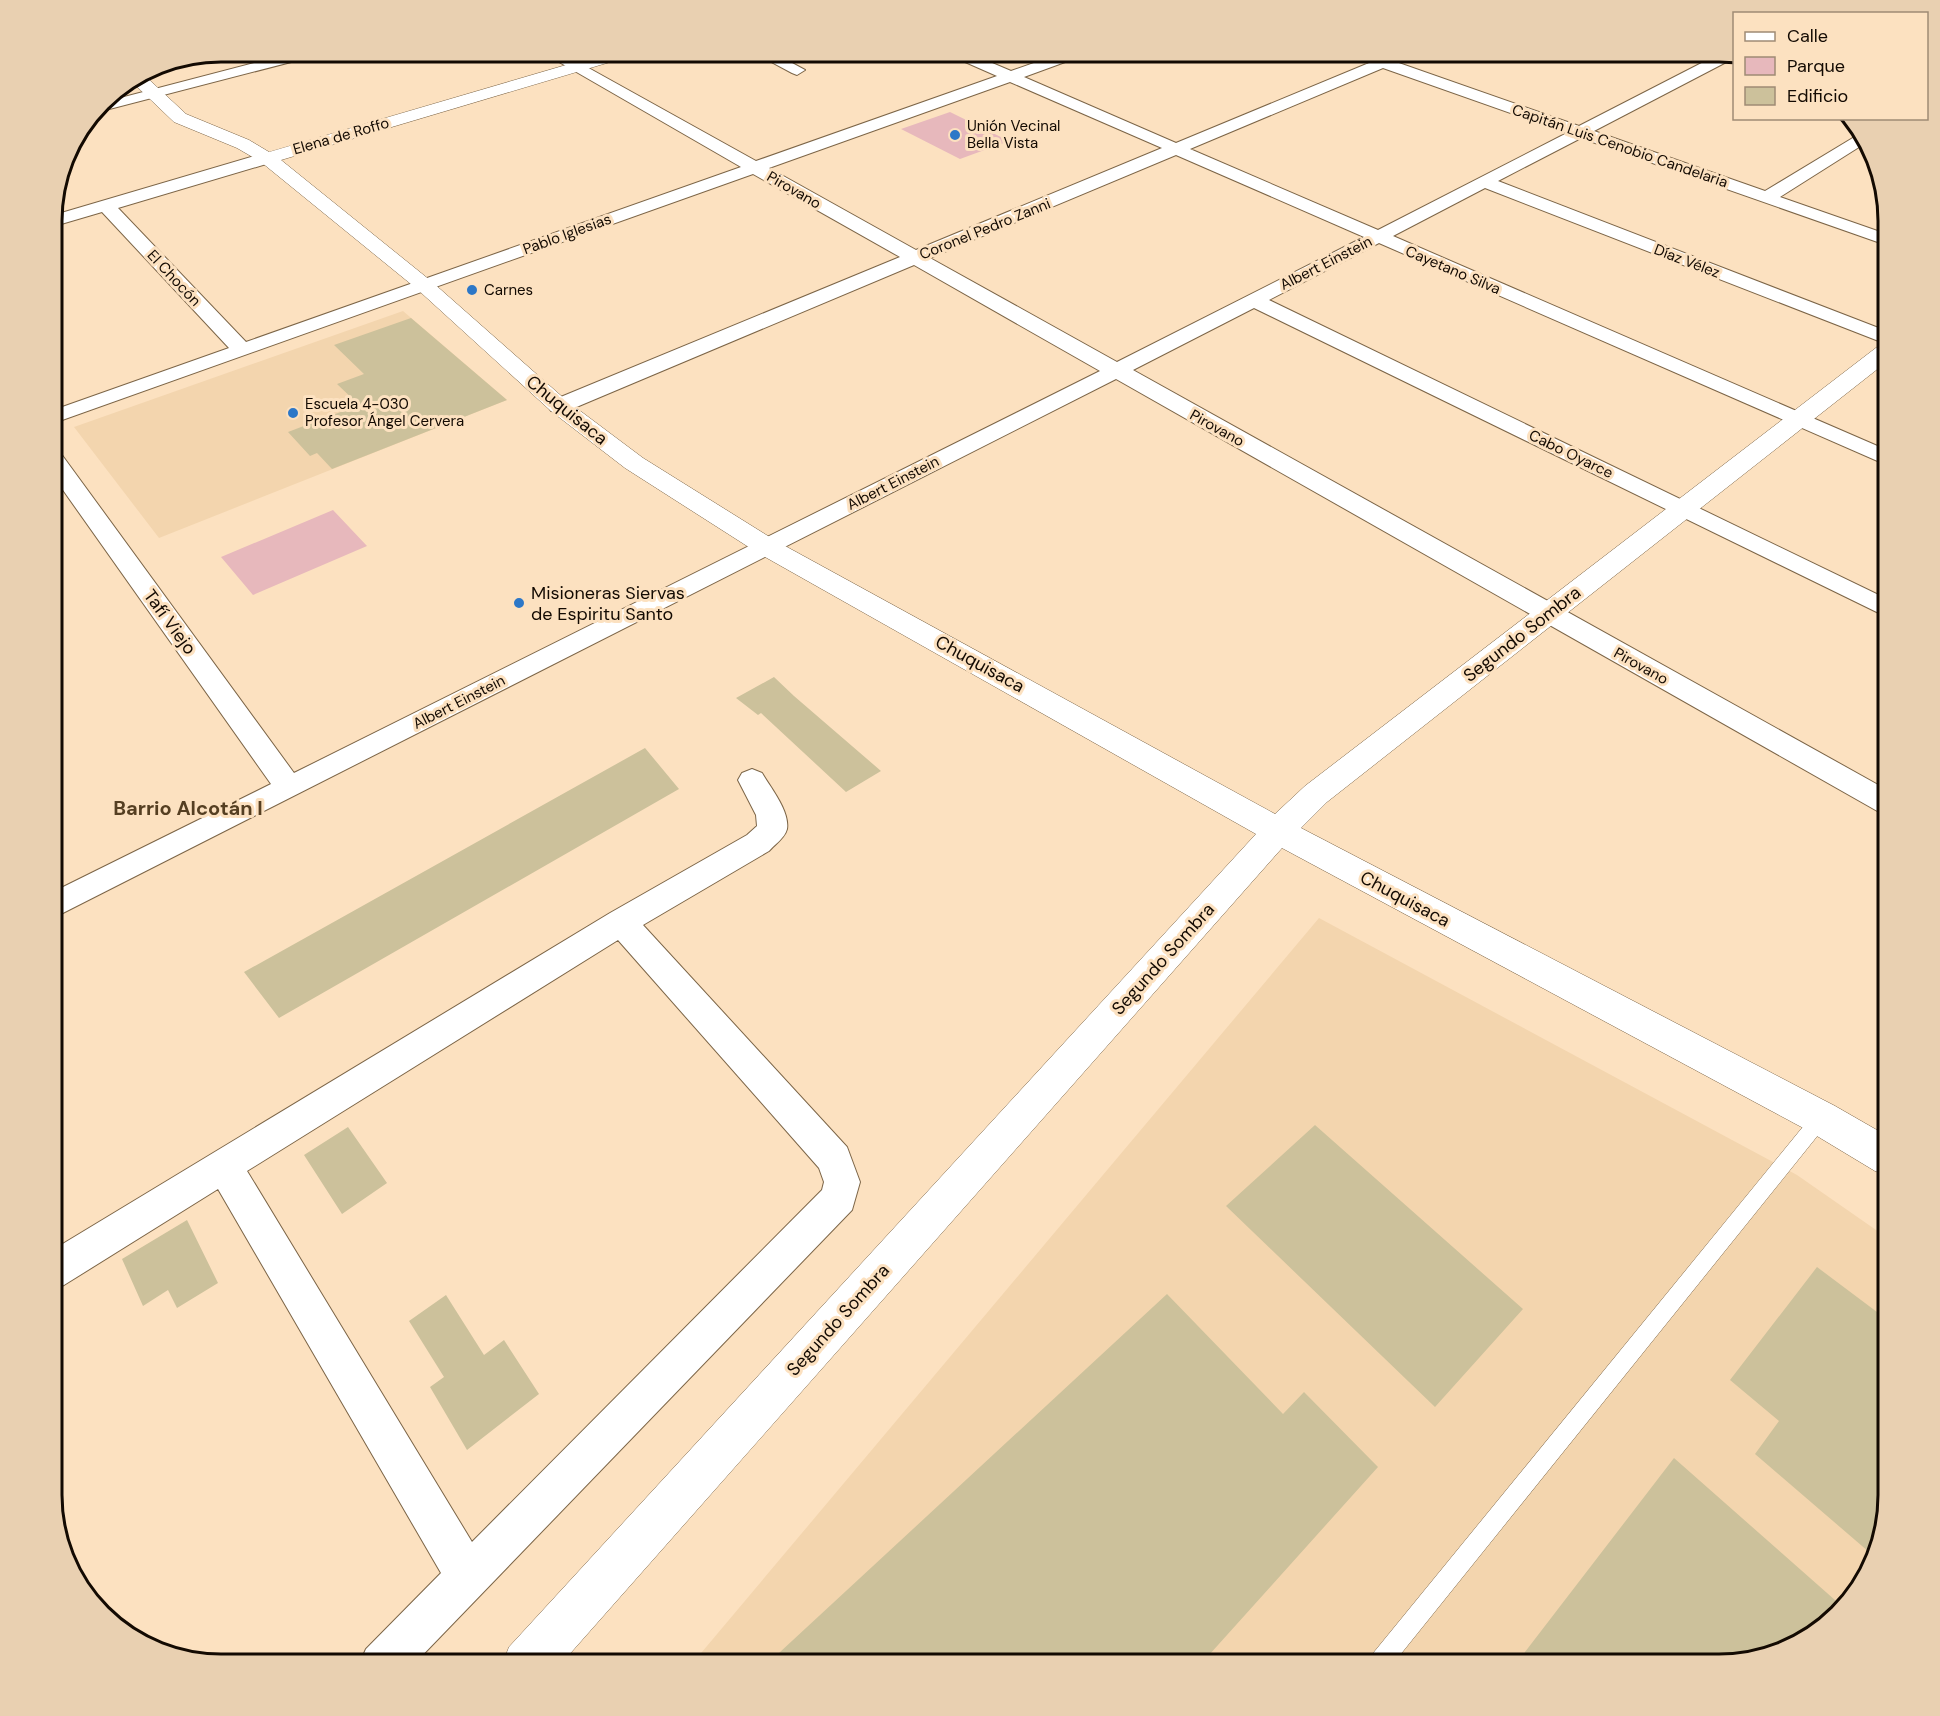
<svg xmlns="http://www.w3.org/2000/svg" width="1940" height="1716" viewBox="0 0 1940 1716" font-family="'DM Sans',sans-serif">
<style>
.built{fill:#f3d5ae}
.green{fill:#e7b8bc}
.building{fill:#ccc19b}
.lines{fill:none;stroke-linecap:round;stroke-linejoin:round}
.service-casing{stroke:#7c6547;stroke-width:1}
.minor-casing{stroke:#7c6547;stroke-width:2}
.tertiary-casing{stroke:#7c6547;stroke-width:1}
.service{fill:#fff;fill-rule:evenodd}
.minor{fill:#fff;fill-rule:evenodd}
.tertiary{fill:#fff;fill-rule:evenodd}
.poi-dot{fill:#2c77c7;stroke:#fce1c0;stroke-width:2}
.labels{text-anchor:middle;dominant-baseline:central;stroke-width:6;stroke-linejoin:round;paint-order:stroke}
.far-poi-label{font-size:15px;fill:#130a02;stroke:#fce1c0;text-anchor:start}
.far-street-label{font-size:15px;fill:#130a02;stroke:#fce1c0}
.street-label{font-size:18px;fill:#130a02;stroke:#fce1c0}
.poi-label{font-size:18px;fill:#130a02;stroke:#fce1c0;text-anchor:start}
.neighbourhood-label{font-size:20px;font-weight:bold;fill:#553f22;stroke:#fce1c0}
.rim{fill:none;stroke:#130a02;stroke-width:3}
</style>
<rect width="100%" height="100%" fill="#fce1c0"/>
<path class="built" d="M403,311L507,400L159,538L74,427Z
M1319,918L1797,1175L1889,1239V1506L1876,1560L1840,1615L1784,1652L1719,1665H691Z"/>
<path class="green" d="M950,112L1009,141L960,159L901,129Z
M333,510L367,546L253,595L221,557Z"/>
<path class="building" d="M411,318L507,400L332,469L317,453L310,456L288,432L359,405L337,384L364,374L334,345Z
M774,677L794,696L881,771L846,792L761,713L758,715L736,698Z
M645,748L679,789L279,1018L244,972Z
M1315,1125L1523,1309L1435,1407L1226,1206Z
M348,1127L387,1183L342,1214L304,1155Z
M187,1220L218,1283L177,1308L168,1290L143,1306L122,1259Z
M1817,1267L1889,1321V1506L1876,1558L1755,1454L1779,1421L1730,1380Z
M1167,1294L1283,1414L1304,1392L1378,1467L1200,1665H766Z
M446,1295L484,1355L504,1340L539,1394L467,1450L430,1387L444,1377L409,1321Z
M1674,1458L1844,1608L1840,1615L1784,1652L1719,1665H1515Z"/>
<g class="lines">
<defs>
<path id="service" d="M1821,1110L1827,1112L1830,1118L1827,1124L1392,1665H1367L1370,1657L1815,1112Z"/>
<path id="minor" d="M300,51H324L322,54L94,113L101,103Z
M540,51H558L756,161L997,76L947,54L945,51H964L1011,71L1068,51H1089L1087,54L1024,77L1176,143L1369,63L1345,54L1343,51H1364L1382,57L1397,51H1417L1396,62L1579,126L1723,52L1734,54V58L1594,131L1765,191L1861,133L1867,142L1780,197L1889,235V246L1581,138L1498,181L1889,332V345L1485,188L1393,236L1889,451V466L1379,243L1269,300L1889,600V618L1254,308L1133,370L1889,791V815L1879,812L1116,379L51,919V893L271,784L51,473V449L59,451L294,773L1100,371L914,265L567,411L559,412L551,411L548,406L551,401L900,257L753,174L51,424V411L229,348L102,212L51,227V216L261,154H273L275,158L273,162L118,208L246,342L741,167ZM1383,68L1567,133L1378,230L1190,149ZM1010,82L1162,148L916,250L769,168ZM1176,155L1364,237L1117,362L930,258Z
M751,51H770L805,70L797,75L792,73Z
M752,769L762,773C770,787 790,811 787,829C785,838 774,845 769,851L643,925L847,1147L860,1182L852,1210L413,1665H359L366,1649L441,1573L218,1189L64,1285L51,1290V1251L610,913L747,835L757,826L756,815L738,780L742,773ZM618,940L819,1168L824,1182L822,1190L472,1542L247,1171Z"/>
<path id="tertiary" d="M614,51H639L637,54L281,160L431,281L567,401L643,458L776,541L1275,814L1305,786L1881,344L1889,342V360L1327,802L1301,828L1835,1106L1889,1137V1176L1875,1171L1807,1130L1282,848L560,1665H502L509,1647L1256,834L758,553L625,468L551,411L417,289L261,162L237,148L174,122L130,80L142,73L186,114L249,140L269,152Z"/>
</defs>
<use href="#service" class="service-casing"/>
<use href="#minor" class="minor-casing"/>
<use href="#tertiary" class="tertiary-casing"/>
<use href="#service" class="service"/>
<use href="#minor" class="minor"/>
<use href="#tertiary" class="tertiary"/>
</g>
<g class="poi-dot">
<circle cx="955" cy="135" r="6"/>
<circle cx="472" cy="290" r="6"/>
<circle cx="293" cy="413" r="6"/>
<circle cx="519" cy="603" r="6"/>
</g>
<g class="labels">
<g class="far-poi-label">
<text x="967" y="126">Unión Vecinal<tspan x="967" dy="17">Bella Vista</tspan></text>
<text x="484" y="290">Carnes</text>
<text x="305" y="404">Escuela 4-030<tspan x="305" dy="17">Profesor Ángel Cervera</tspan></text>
</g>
<g class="far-street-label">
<text transform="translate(341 136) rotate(-16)">Elena de Roffo</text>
<text transform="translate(1620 146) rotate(19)">Capitán Luis Cenobio Candelaria</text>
<text transform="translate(794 190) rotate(30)">Pirovano</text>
<text transform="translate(985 229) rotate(-22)">Coronel Pedro Zanni</text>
<text transform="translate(567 234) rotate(-20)">Pablo Iglesias</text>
<text transform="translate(1687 261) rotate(21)">Díaz Vélez</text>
<text transform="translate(1326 263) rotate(-27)">Albert Einstein</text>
<text transform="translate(1453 270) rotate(23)">Cayetano Silva</text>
<text transform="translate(174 278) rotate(47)">El Chocón</text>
<text transform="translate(1217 428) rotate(29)">Pirovano</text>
<text transform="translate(1571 454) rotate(26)">Cabo Oyarce</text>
<text transform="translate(893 483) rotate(-27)">Albert Einstein</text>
<text transform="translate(1641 666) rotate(29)">Pirovano</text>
<text transform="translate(459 702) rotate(-27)">Albert Einstein</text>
</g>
<g class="street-label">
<text transform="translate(567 410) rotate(39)">Chuquisaca</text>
<text transform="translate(170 622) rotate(54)">Tafí Viejo</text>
<text transform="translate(1522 634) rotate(-38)">Segundo Sombra</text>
<text transform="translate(980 664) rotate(29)">Chuquisaca</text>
<text transform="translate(1405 899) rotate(28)">Chuquisaca</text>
<text transform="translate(1163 959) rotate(-48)">Segundo Sombra</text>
<text transform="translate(838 1320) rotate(-48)">Segundo Sombra</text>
</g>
<g class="poi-label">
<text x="531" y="593">Misioneras Siervas<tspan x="531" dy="21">de Espiritu Santo</tspan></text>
</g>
<g class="neighbourhood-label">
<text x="188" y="808">Barrio Alcotán I</text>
</g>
</g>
<path d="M0 0H1940V1716H0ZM221 62H1719A159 159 0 0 1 1878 221V1495A159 159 0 0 1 1719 1654H221A159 159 0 0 1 62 1495V221A159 159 0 0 1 221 62Z" fill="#e9d0b1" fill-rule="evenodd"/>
<path class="rim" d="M221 62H1719A159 159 0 0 1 1878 221V1495A159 159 0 0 1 1719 1654H221A159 159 0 0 1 62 1495V221A159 159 0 0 1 221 62Z"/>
<rect x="1733" y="12" width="195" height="108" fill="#fce1c0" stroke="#9f8b74" stroke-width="1.5"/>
<rect x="1745" y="32" width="30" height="9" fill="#ffffff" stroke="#9f8b74" stroke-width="1.5"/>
<text x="1787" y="42" font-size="18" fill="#130a02">Calle</text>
<rect x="1745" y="57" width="30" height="18" fill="#e7b8bc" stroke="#9f8b74" stroke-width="1.5"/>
<text x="1787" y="72" font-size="18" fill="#130a02">Parque</text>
<rect x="1745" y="87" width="30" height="18" fill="#ccc19b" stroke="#9f8b74" stroke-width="1.5"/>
<text x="1787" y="102" font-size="18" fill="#130a02">Edificio</text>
</svg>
